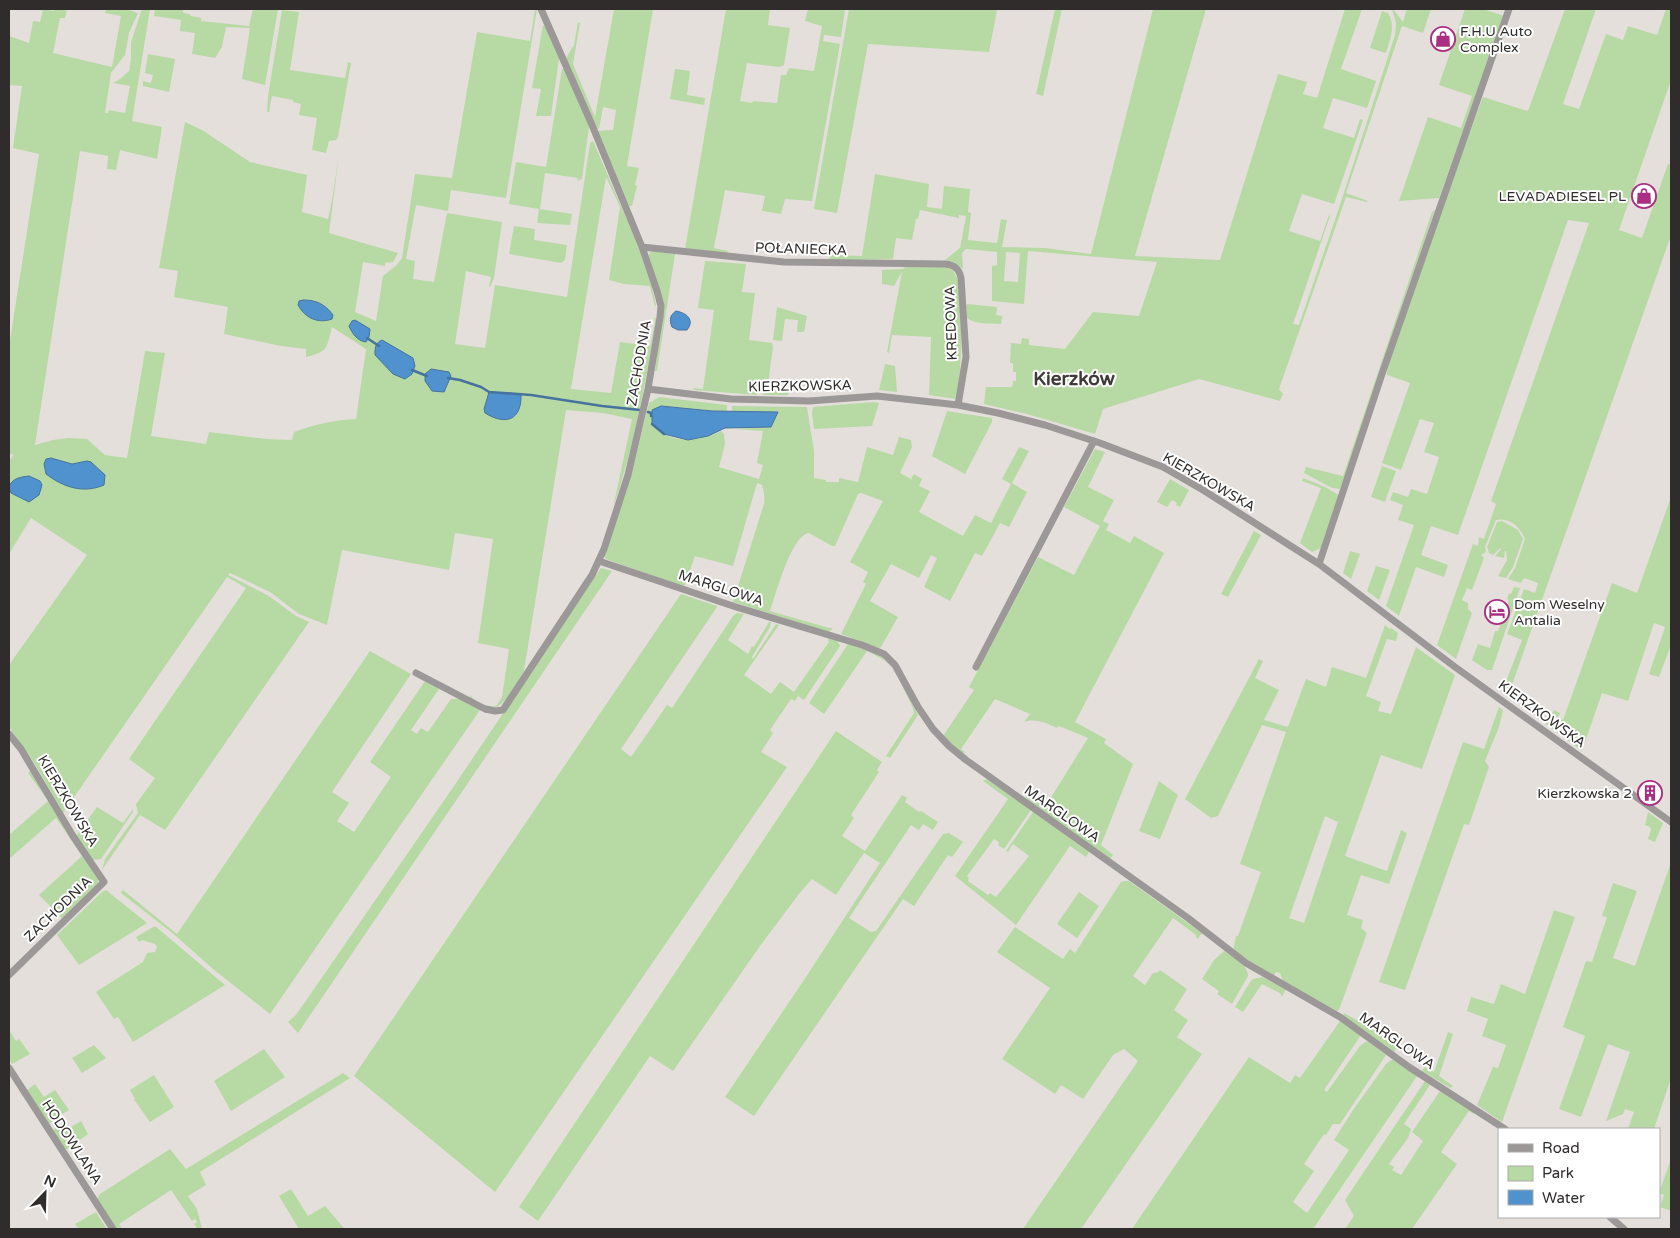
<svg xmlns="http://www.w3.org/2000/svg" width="1680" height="1238" viewBox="0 0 1680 1238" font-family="'Varela Round',sans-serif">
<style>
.green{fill:#b7d9a4;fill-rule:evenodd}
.water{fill:#5092ce;stroke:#46739d}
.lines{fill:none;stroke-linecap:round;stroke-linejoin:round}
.stream{stroke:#46739d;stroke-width:2.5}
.minor{stroke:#9c9898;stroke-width:7}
.labels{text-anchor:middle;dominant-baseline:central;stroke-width:4;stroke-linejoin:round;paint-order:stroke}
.poi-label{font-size:14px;fill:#2f2c2b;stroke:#fff;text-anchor:start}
.street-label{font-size:14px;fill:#2f2c2b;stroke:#fff}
.district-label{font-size:19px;font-weight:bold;fill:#3f3a37;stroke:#fff}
</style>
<rect width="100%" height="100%" fill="#e5dfdc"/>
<path class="green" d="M43,9L54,11V9H67L65,18H60L53,53L112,67L121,16L105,13L106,9H126L138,13L129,33L125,55L111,73L105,113H108L109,110L125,113L130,86L113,83L120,79L129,71L131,60V42L142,9H150L132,121L162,127L157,159L120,150L116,170L107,169L108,156L80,151L35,445L53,440L68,438L87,439L105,455L127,458L145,351L165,353L151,436L206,444L209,432L266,439L292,440L294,432C315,424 335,420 356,419L366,349L332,327C326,349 329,351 306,357V349L281,346L224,334L228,307L174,297L178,271L159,268L185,122L202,130L250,162L307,175L302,212L328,219L332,200L339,155L329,233L398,253L393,262L385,263V266L363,262L355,312L376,321L383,276L397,265L402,258L415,174L452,178L477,32L530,41L535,9H537L506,198L451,190L448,211L416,205L406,259L415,261L413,279L434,282L447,213L502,222L494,278L490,287H489L491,277L466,271L455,344L485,348L495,285L567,297L590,143L593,141L636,241L651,283L656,305L655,307L650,286L624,284L609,280L620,207L606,177L571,389L611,393L620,342L650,346L655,322L654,317L656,319V322C645,385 634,447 613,508L632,419L603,413L566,410L524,671C518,681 503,712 488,708C482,707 476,701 470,698V695C475,703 486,707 496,706L502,697L509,649L478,643L493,539L455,533L449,570L342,550L327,625L299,614L270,592L230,573L228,575L269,596L296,616L309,622L165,830L140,815L102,870L105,859L138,813L136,804L155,778L129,759L246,588L227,577L63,813L35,764L9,727V665L87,555L31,518L9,554V459L10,460L13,455L9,453V347L39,154L13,148L22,86L9,85V36L29,43L33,21L40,22Z
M155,9H183V13L189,14L191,16L201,18V21L249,26L253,9H278L265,85L242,79L250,28L226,27L222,47L215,58L192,54L195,33L180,31L181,20L154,16Z
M614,9H653L627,166L639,168L635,185L637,186L632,206H629L597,131L613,130L616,110L603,107L599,129H596L566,58L574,45L578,22L580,23L573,64L595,117Z
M726,9H770L768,25L790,28L784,65L779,67L747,63L740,101L752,103L753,101L777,103L781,75H786L789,68L814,71L822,26L805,21L808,9L821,10V9H845L841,37L824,35L823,41L840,44L812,201L785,199L781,214L762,211L765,196L725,190L714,248L728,251L727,254L685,249Z
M849,9L997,10L989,52L868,44L837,213L814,209Z
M1055,9H1062L1043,96L1036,94Z
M1153,9H1206L1135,256L1220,260L1278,74L1307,82L1303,94L1317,98L1345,9H1362L1341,69L1376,81L1367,108L1333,98L1323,128L1354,138L1360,119L1363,120L1334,204L1302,194L1289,231L1320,241L1329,215L1330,216L1293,324L1299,325L1339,208L1395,35L1396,23L1392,9H1393L1403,22L1407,9H1431L1423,33L1402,26L1346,193L1368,201L1367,202L1346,197L1279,389L1283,394L1280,401L1199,379L1103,409L1095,434L1027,414L984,404L986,387H1012L1013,381H1016V372H1013V363H1010L1011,343L1021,344L1022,338L1029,339V345L1065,349L1093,312L1139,316L1157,262L1028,251L1024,304L992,301V266L997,265V252L966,249L962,253L963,269L954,262L945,260L960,248L966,216L959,215V218L920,210L918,219H916L912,240L896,238L893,259L829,260L830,255L862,256L875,174L929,184L927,207L942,209L944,186L970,189L968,212L971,213L968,240L997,243L1001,219L1007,220L1002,247L1045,248L1091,254ZM1006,252L1020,253L1018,282L1004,281Z
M1465,9H1483L1504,16L1439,198L1399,201L1428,117L1461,128L1472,96L1439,85Z
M1565,9H1596L1563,104L1579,109L1606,34L1623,40L1628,26L1657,35L1666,9H1671V80L1619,230L1642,238L1668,164L1671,165V240L1669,241L1508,696L1502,692L1522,640L1507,634L1524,589L1535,593L1538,583L1524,578L1521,583L1508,579L1515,568L1525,539C1520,527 1510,517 1496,520L1485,547L1486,552L1481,555L1484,558L1472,590L1467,588L1462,600L1468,603V609L1472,613L1456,659L1437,645L1473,544L1478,546L1479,537L1484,539L1496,504L1491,501L1589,223L1568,220L1458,535L1431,526L1421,555L1448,565L1444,577L1416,567L1399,616L1386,606L1414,525L1398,520L1403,505L1390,500L1393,492L1408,497L1411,489L1427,494L1439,457L1424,452L1434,423L1420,419L1401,470L1382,463L1410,383L1387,375V370L1444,201L1483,97L1528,111Z
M282,10L299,12L290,70L345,78L348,62L351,63L338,137L336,140L329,141L326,153L312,150L317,118L299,115L301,104L293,102V100L272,96L269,112H267L268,96Z
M1382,11L1388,13C1396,26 1390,40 1386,53L1370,48Z
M543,25L545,26L559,59L551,116H536L541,89L532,88Z
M148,54L175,59L169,92L143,86V81L151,83L153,75L145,73Z
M562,69H564L589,127L582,179L577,181L578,178L545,173L540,209L572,214L570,225L537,223L539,209L509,204L516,162L546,167Z
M675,69L690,71L687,95L705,98L704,105L670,99Z
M1435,210L1343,484L1340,489L1332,488L1304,473L1306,467L1343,476L1432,212Z
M514,226L535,229L534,240L567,245L565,260L561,263L509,254Z
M652,251L675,254L657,371H655L663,302L648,258L649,254Z
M705,261L746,264L742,292L755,293L749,340L772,343L773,347L767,391L788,392V395H763L764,391H757V395L694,390L693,388L703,389L714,310L698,308Z
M942,266L953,270L958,280C961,320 964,359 956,399L929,395L931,337L892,335L889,353L887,352L902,272L894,286L882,284V270L903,269L905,267Z
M968,304L997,307L996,315L1002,316L1001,324C990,323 976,325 967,318L966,305Z
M777,307L807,316L804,332H797L798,320L785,319L782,341L773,340Z
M885,364L895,366L897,392L879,390Z
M659,397L727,405V412L661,406L652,410V424C656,427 660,432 664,434C681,444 704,439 721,431L724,434L725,444L719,467L759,479L763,465L757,463L763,431L734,429L771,427L777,412H732V406L807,407L814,451V478L826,480V482H839V478L858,482L867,447L893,455L899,437L911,440L912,447L900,473L911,479L914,474L922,479L919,486L930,491L919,512L963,536L975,515L991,523L1011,484L1002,479L1019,447L1029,451L1012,483L1027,492L1009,527L1000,523L982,556L975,553L950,601L924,587L937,558L931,555L919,578L891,564L870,601L898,617L881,647L879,648L841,634L866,584L863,582L868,572L850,562L883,501L861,493L858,494L835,546H832L809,533C791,535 776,595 770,611L829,628H833L829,632L733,602L764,504C765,497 764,492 762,485L757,483L733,566L695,556L684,587L606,559L604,556L631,476L649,403Z
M873,402L879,403L872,426L814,429L812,414L813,407Z
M947,411L992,418V422L965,474L932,456Z
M1095,449L1105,452L1088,487L1114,500L1103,521L1109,524L1106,530L1130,543L1134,536L1164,553L1075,722L1106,739L1104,743L1133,764L1101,845L1113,855L1109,860L1025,799L1027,795L1045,807L1088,738L1059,726L1057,728C1046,723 1036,718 1024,722L1030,714L995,699L961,749L965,752L963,754L943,736L974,690L969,687L1038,557L1074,575L1100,526L1064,507Z
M1382,466L1396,471L1385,502L1371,497Z
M1303,478L1325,487L1339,495L1321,548L1312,552L1300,543L1321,488L1302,481Z
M1170,479L1189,490L1180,507L1176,505L1177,503L1172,500L1167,507L1157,502Z
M1671,497V645L1659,677L1649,674L1665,627L1654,623L1628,701L1602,693L1582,751L1546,724L1554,710L1560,713L1558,718L1563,720L1612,583L1637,593Z
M1502,521L1518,530L1523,539L1513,567L1506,578L1498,576L1507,560L1506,551H1505L1504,558L1495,556L1501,549L1500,548L1493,555L1489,553L1487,547L1497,522Z
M1254,531L1261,535L1228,597L1221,594Z
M1350,551L1360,554L1351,579L1343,573Z
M1376,566L1390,570L1379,600L1367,591Z
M601,568L612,571L298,1033L288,1022L295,1016L303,1005L454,786Z
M1514,587L1520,588L1492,670H1487L1472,660L1478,644L1490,648L1495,631H1498L1504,615L1502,614L1503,609H1506L1509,600L1507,599L1509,593L1511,594Z
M681,594L717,606V607L621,749L631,757L667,705L672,708L733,616L737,613L744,614L728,640L748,654L752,646L754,647L769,622H771L770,627L752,657L753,659L776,624L779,625L744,675L771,694L780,682L794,692L829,642L828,641L829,637L837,640L840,646L804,700L798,696L795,701L791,699L770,730L773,733L761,752L787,767L495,1192L354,1076Z
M1385,625L1390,629L1391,628L1398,633L1396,641L1387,639L1366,696L1381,702L1378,711L1391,714L1416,647L1455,675L1422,769L1381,755L1345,856L1387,871L1401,830L1407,833L1389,884L1361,875L1347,915L1363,920L1361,928L1367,933L1339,1010L1337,1011L1283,981L1280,973L1276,972L1274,976L1233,951L1236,936H1238L1261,872L1240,864L1286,732L1262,725L1218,816L1211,818L1185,799L1259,659L1263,661L1255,678L1279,690L1264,720L1288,727L1306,679L1326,687L1332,667L1366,678ZM1325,816L1338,822L1304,923L1289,918Z
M848,644L853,645L882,657L896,671L884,660L867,651L824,714L809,703Z
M370,651L411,674L332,792L349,803L337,821L354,832L391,777L370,762L425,681L439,689L411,730L417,734L421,728L428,732L451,699H459L480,710L270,1014L213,969L176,936L121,893L123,890L177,934Z
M898,677H899L918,715L890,758L886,756L914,713L913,708Z
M1499,707L1503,710L1499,727L1485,761L1489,767L1469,825L1464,824L1405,990L1379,982L1463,742L1484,749Z
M836,731L882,762L877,770L879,772L851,815L854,818L842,836L865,851L902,795L907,798L905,802L919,812L921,811L938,822L933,830L923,824L919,830L911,825L849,918L871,932L876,931L943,834L949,833L963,842L952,857L948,855L914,906L903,899L754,1116L725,1097L804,980L880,863L864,853L836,895L812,879L799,894L760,946L673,1071L650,1056L538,1221L519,1207Z
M30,771L32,772L58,817L98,879V883L63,919L39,895L82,856L56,818L9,859V835L48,801L28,773Z
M987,779L1031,810L1004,849L998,845L999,842L994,839L967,876L969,878L968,881L988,895L990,893L996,897L1029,856L1013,844L1008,852L1006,851L1033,812L1089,852L1086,857L1070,846L1016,925L955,876L1008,799L983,781Z
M1159,781L1178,795L1160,839L1139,831Z
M97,807L123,823L133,809V812L101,859L93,860L76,836Z
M1648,812L1663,823L1655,842L1648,839L1651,830L1650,827L1645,825Z
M1671,862V1078L1654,1129H1628L1634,1112L1625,1109L1623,1114L1606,1121L1630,1052L1608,1044L1581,1117L1559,1109L1585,1036L1563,1027L1586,961L1592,962L1607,917L1602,916L1613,883L1637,891L1613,958L1635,966Z
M1126,881H1129L1202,933L1198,939L1196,937V935L1173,918L1133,976L1145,985L1153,973L1158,972L1160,970L1187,989L1174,1010L1188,1020L1177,1037L1202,1054L1081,1229H1023L1138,1061L1124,1049L1113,1055L1083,1099L1061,1085L1055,1094L1002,1059L1050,988L997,952L1015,927L1063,959L1070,949L1075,953L1121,882Z
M106,890L147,923L79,965L57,935L102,892Z
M1079,892L1099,906L1077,938L1057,924Z
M1554,910L1575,917L1502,1122L1477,1105L1493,1067L1498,1068L1506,1045L1482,1036L1488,1019L1467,1011L1471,997L1494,1004L1501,984L1525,994Z
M155,926L225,985L133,1042L118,1017L114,1019L96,992L143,962L147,953L155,952L157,947L155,944L142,940L139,942L136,937Z
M1224,951C1233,957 1248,964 1248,976L1232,1004L1217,994L1219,991L1202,979L1214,960Z
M1262,977L1286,989L1282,997L1280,993L1262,984L1243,1012L1235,1007L1250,982L1253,979Z
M1344,1013L1364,1024L1397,1047L1394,1052L1343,1016Z
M1340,1021L1361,1035L1324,1090L1327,1092L1360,1046L1367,1041L1386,1055L1340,1124H1333L1326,1135L1324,1134L1304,1164L1314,1171L1293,1202L1307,1213L1349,1150L1334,1140L1353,1110L1386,1064L1393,1059L1417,1076L1313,1229H1132L1249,1057L1290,1083L1295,1075L1300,1078Z
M9,1030L16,1041L19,1039L30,1054L12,1064L9,1059Z
M1448,1032L1453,1034L1439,1076L1453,1086L1450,1088L1422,1071L1425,1067L1434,1072Z
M94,1045L106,1058L82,1073L72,1058Z
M264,1049L285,1077L231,1111L214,1081Z
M343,1073L350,1078L200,1172L206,1185L188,1196L197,1209L202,1229H198L194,1224L197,1222L195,1219L192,1221L171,1190L119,1224L122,1229H117L97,1199L100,1194L170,1149L186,1169Z
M154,1075L174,1107L150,1122L135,1101L133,1100L135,1099L130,1090Z
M1425,1081L1430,1085L1404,1124L1411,1129L1408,1138L1389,1164L1394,1167L1392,1170L1401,1175L1423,1141L1412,1132L1440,1091L1475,1112L1474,1114L1469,1111L1441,1152L1457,1164L1412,1229H1345L1354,1216L1345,1200Z
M35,1084L44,1097L55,1090L69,1110L54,1119V1121L49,1124L27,1090Z
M81,1121L88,1134L66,1150L53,1131L54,1129L58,1126L62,1132Z
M1671,1159V1211L1660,1207L1664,1195L1659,1193Z
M291,1189L308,1216L325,1206L344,1228L299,1229L279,1196Z
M96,1212L106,1228L104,1229H79L75,1224Z"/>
<path class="water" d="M303,300C316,300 325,304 333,315L332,319C318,324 305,318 298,305L299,301Z
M676,311C687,313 695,320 687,330H678L672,327C669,320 670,315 676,311Z
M355,320L370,329L369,337L366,342C357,341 352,333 349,326L352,321Z
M382,340L413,358L415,366L412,374L405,379L393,374L375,355C375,348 375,343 382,340Z
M431,369L449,372L451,376L444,392L432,391L425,381V374Z
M489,392L521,394C522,420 506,426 485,413L484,409Z
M661,406L712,411L778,412L771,427L725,428L708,436L688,440L664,434L652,424V410Z
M51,458L72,464L87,461L91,462L105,475L104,485C83,494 63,487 46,474L44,464L46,459Z
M29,476L40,481L42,485L39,495L29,502L11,493L9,487C12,478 21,477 29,476Z"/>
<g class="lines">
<path class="stream" d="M367,338L379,346
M412,370L427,376
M448,378L460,380L481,387L489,392L531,395L602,406L640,410
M648,412L651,413V416
M652,424L664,434"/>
<path class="minor" d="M642,247L784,262L945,264C954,265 959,268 961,278L966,357L958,405
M648,389L731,399L809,401L877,396L958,405L998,413L1045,425L1100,443L1163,467L1203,490L1319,564L1455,667L1671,822
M599,561L736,607L862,645L884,654L895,665L918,707L933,729L949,746L966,760L1188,918L1246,963L1340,1017L1409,1067L1505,1129
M1319,564L1382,374L1509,9
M976,667L1094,441
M416,673L485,709L495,711L503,710L592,575L604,549L628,475L648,389L660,317L661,306L657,291L642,247L592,125L541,9
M9,734L21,749L73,836L104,882L9,975
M9,1068L113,1229
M1610,1217L1624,1229"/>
</g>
<defs>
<symbol id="shop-ring" viewBox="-11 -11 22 22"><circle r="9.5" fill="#fff" stroke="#aa2f82" stroke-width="1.5"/><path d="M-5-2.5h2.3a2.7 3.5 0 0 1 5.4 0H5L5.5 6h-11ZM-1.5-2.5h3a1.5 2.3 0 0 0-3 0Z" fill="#aa2f82"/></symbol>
<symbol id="hotel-ring" viewBox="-11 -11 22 22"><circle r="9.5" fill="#fff" stroke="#aa2f82" stroke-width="1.5"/><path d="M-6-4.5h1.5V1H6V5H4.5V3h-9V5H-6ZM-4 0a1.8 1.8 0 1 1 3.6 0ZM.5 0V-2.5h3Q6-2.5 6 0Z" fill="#aa2f82"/></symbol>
<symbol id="building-ring" viewBox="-11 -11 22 22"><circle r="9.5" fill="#fff" stroke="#aa2f82" stroke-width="1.5"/><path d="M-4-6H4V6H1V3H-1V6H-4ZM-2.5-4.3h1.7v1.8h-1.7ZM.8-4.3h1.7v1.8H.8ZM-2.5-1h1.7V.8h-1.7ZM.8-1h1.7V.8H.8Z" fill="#aa2f82"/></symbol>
</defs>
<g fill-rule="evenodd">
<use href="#shop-ring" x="1429" y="25" width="28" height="28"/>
<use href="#shop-ring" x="1630" y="182" width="28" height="28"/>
<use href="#hotel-ring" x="1483" y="598" width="28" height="28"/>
<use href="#building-ring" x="1636" y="779" width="28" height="28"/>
</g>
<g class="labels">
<g class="poi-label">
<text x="1460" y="31">F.H.U Auto<tspan x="1460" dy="16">Complex</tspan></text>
<text x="1626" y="196" text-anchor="end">LEVADADIESEL PL</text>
<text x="1514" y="604">Dom Weselny<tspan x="1514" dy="16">Antalia</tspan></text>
<text x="1632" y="793" text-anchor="end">Kierzkowska 2</text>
</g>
<g class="street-label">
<text transform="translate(801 249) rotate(2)">POŁANIECKA</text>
<text transform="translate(951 323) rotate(-92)">KREDOWA</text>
<text transform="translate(639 363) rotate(-80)">ZACHODNIA</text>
<text transform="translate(800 386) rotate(-1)">KIERZKOWSKA</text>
<text transform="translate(1209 482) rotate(30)">KIERZKOWSKA</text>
<text transform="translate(721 588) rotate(18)">MARGLOWA</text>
<text transform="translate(1542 714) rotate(36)">KIERZKOWSKA</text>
<text transform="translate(68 801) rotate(59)">KIERZKOWSKA</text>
<text transform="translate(1062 814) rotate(35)">MARGLOWA</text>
<text transform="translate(58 909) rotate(-44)">ZACHODNIA</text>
<text transform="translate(1397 1041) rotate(35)">MARGLOWA</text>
<text transform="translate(72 1142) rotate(57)">HODOWLANA</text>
</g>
<g class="district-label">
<text x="1074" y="379">Kierzków</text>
</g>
</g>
<rect width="1680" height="1238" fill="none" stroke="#2f2c2b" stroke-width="20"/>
<rect x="1498" y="1128" width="162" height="90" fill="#ffffff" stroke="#acabaa"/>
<rect x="1508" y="1144" width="25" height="8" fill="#9c9898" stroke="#acabaa"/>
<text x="1542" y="1153" font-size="15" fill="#2f2c2b">Road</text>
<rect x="1508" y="1166" width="25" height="15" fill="#b7d9a4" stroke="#acabaa"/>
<text x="1542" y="1178" font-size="15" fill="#2f2c2b">Park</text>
<rect x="1508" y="1190" width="25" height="15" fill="#5092ce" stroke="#acabaa"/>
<text x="1542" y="1203" font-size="15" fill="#2f2c2b">Water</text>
<g transform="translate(45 1193) rotate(23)" stroke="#ffffff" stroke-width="4" paint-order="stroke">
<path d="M0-4L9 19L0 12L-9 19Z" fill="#2f2c2b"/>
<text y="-8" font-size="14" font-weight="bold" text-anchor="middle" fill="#2f2c2b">N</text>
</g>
</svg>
